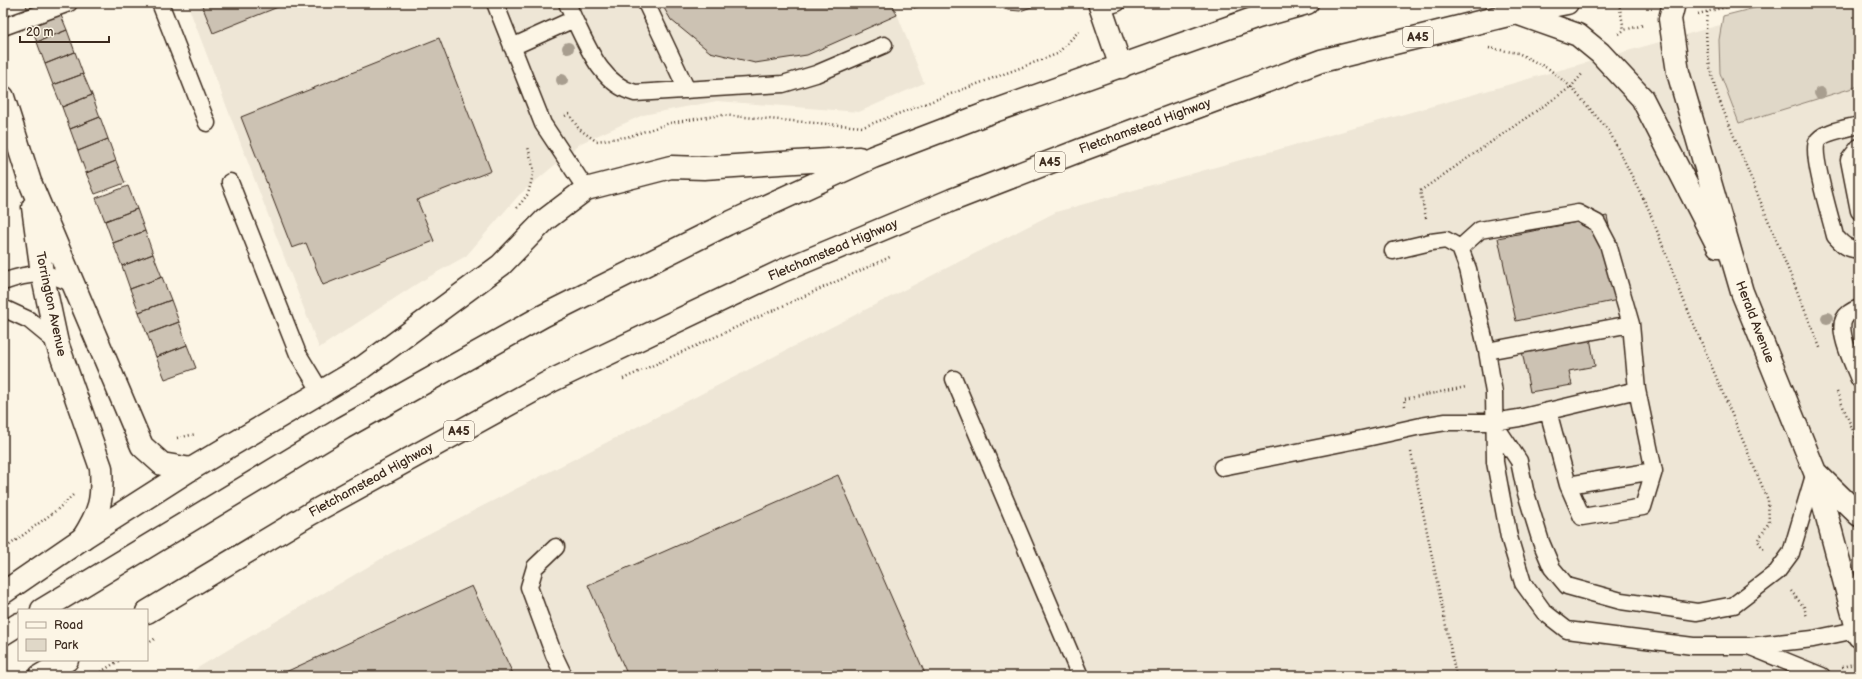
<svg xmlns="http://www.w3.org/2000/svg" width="1862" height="679" viewBox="0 0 1862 679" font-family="'Balsamiq Sans',sans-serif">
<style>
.built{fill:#eee6d6}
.green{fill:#e0d8c8;stroke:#8e8173}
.building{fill:#ccc2b3;stroke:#3b2a1e}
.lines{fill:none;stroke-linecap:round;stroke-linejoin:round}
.service-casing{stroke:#3b2a1e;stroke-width:19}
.minor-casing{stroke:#3b2a1e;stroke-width:25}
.tertiary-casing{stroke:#3b2a1e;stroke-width:25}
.secondary-casing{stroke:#3b2a1e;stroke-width:25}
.trunk-casing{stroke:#3b2a1e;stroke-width:25}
.path{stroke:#3b2a1e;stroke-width:2.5;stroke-dasharray:1 3;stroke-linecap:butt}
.service{stroke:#fcf5e5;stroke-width:16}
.minor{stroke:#fcf5e5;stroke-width:22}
.tertiary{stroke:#fcf5e5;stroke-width:22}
.secondary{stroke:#fcf5e5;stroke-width:22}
.trunk{stroke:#fcf5e5;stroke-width:22}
.tree{fill:#a89e8f}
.labels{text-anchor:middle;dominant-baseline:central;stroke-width:3.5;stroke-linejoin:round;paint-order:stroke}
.shield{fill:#fcf5e5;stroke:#75675a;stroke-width:1}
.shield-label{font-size:12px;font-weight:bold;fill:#3b2a1e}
.street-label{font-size:13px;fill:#3b2a1e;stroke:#fcf5e5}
</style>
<rect width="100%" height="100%" fill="#fcf5e5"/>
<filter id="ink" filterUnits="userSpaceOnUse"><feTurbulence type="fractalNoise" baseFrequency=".025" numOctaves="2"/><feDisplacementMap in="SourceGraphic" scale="8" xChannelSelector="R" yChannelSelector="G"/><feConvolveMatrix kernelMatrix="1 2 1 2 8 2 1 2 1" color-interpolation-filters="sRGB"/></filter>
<g filter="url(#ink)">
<path class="built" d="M187,3H893L924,83L859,112L717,101L643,115L581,143L519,195L466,256L418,283L319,348Z
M1798,3H1859V676H184L391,553L1056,212Z"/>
<path class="green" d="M1774,3H1859V86L1739,123L1720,73L1719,40L1723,16Z"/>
<path class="building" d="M25,3H46L28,10Z
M201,3H288L213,33Z
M661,3H892L897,15L807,55L755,63L710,52L671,20Z
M912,3H929L914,8Z
M991,3H1043L1020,11L1008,10L997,7Z
M58,8L67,30L37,42L28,20Z
M67,30L75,52L45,64L37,42Z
M439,38L491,171L417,200L434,241L323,285L306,243L292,248L241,117Z
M75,52L83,74L53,85L45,64Z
M83,74L92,95L62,107L53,85Z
M92,95L100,117L70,129L62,107Z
M100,117L108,139L78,151L70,129Z
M108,139L116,161L86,173L78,151Z
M116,161L125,183L95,194L86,173Z
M128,186L137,209L105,221L96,198Z
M137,209L145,231L113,243L105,221Z
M1607,216L1623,299L1516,321L1498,238Z
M145,231L153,254L122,266L113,243Z
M153,254L162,277L130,289L122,266Z
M162,277L171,300L139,312L130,289Z
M171,300L179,322L147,334L139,312Z
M179,322L187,345L156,357L147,334Z
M1590,338L1595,366L1569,371L1572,385L1530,392L1522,351Z
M187,345L196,368L165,379L156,357Z
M838,475L926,676H628L588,585Z
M472,586L514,676H277Z"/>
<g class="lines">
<defs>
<path id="service" d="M160,3L207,123
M495,3L543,124L586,189
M567,3L574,19
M646,3L687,90
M1101,8L1117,3
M3,27L69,3
M512,47L574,19C588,47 601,84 635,93L783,84L816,74L884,45
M1859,125C1849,128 1821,132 1817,142C1811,155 1831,219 1835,236C1842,244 1848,250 1859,249
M1859,147L1849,160L1859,211
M230,182L298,354L321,392
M1460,248L1480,230L1578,213L1597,223L1608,244L1631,324L1637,390L1654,471L1643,507L1582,517L1568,485L1548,411
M1393,251L1431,242L1446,240L1460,248L1468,269L1487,351L1494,393L1495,462L1509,537L1523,583L1544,612L1567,630L1693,646H1750L1813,639L1856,630
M3,282C31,272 50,270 75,286
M3,308L29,320L57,343
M1859,308C1853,310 1847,313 1844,319C1837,332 1854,366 1859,379
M1487,351L1631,324
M954,379L1080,676
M1493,422L1519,461L1525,490L1541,542L1552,568L1567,586L1621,601L1697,612L1734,605L1777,572L1791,553L1815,472
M1222,467L1362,439L1421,426L1446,422H1493L1519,418L1637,390
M1568,485L1654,471
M556,547L535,567L529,587L554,655L564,676
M1751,647L1822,676"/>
<path id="minor" d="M1099,3L1121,67"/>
<path id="tertiary" d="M3,97L30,182L142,446L162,464L191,469
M33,207L42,273L57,343L101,468C103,500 100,511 83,538"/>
<path id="secondary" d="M1674,3L1670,19L1678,72L1742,292L1815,472L1859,636
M1516,13L1578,35L1600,53L1642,98L1718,246
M1815,472L1859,515"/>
<path id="trunk" d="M3,593L83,538L191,469L363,367L501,265L545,220L586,189L671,167L704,168L859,158
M42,610L343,428L543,316L727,224L873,157L983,115L1258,17L1307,3
M147,612L310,514L551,381L782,271L952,200L1081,150L1321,61L1516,13L1567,3
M3,634L19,624
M40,676L67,660"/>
</defs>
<use href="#service" class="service-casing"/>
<use href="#minor" class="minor-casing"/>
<use href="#tertiary" class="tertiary-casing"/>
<use href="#secondary" class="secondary-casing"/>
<use href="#trunk" class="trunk-casing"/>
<path class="path" d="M1619,3L1624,30
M1707,12C1704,42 1709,68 1718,97L1821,350
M1698,14L1742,3
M1619,34L1624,30L1644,25
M1489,48L1518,53L1549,69L1571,87L1583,73
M565,116L569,114L579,129L596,141L627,137L670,123L721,115L863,127L1057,54L1080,30
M517,208L528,194L534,171L528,147
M1426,218L1420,191L1571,87L1609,131L1649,210L1684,301L1768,500L1769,522L1758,541L1764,550
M623,379L890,257
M1837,392L1859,445
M1405,406L1404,399L1466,387
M177,438L196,434
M1411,452L1456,676
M3,550L58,509L73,495
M1791,591L1804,607L1807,617
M147,644L156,638
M1842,667L1857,663
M94,676L120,660"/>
<use href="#service" class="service"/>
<use href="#minor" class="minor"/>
<use href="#tertiary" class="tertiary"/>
<use href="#secondary" class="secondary"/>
<use href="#trunk" class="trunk"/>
</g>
<g class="tree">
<circle cx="568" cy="48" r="6"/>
<circle cx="562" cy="80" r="6"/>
<circle cx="1820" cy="93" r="6"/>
<circle cx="1827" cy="318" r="6"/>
</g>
</g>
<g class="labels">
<g class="shield">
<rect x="1403" y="27" width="30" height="20" rx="3"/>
<rect x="1035" y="152" width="30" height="20" rx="3"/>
<rect x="444" y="421" width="30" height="20" rx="3"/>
</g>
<g class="shield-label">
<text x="1418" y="37">A45</text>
<text x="1050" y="162">A45</text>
<text x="459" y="431">A45</text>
</g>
<g class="street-label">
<text transform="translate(1145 126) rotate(-20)">Fletchamstead Highway</text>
<text transform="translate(833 250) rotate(-23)">Fletchamstead Highway</text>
<text transform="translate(51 304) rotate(78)">Torrington Avenue</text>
<text transform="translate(1755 322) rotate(69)">Herald Avenue</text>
<text transform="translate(371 480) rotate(-29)">Fletchamstead Highway</text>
</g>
</g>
<rect width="1862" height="679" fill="none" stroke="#fcf5e5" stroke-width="16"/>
<rect x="8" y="8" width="1846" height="663" fill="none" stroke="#3b2a1e" stroke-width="1.5" filter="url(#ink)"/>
<rect x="18" y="609" width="130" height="52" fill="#fcf5e5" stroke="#afa495"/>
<rect x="26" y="622" width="20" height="6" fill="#fcf5e5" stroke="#afa495"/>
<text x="54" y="629" font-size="12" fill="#3b2a1e">Road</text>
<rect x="26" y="639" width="20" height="12" fill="#e0d8c8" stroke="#afa495"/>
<text x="54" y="649" font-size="12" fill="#3b2a1e">Park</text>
<path d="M20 36v6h89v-6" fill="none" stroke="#3b2a1e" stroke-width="2"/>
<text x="26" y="36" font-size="12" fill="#3b2a1e" stroke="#fcf5e5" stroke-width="3" paint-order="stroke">20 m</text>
</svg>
